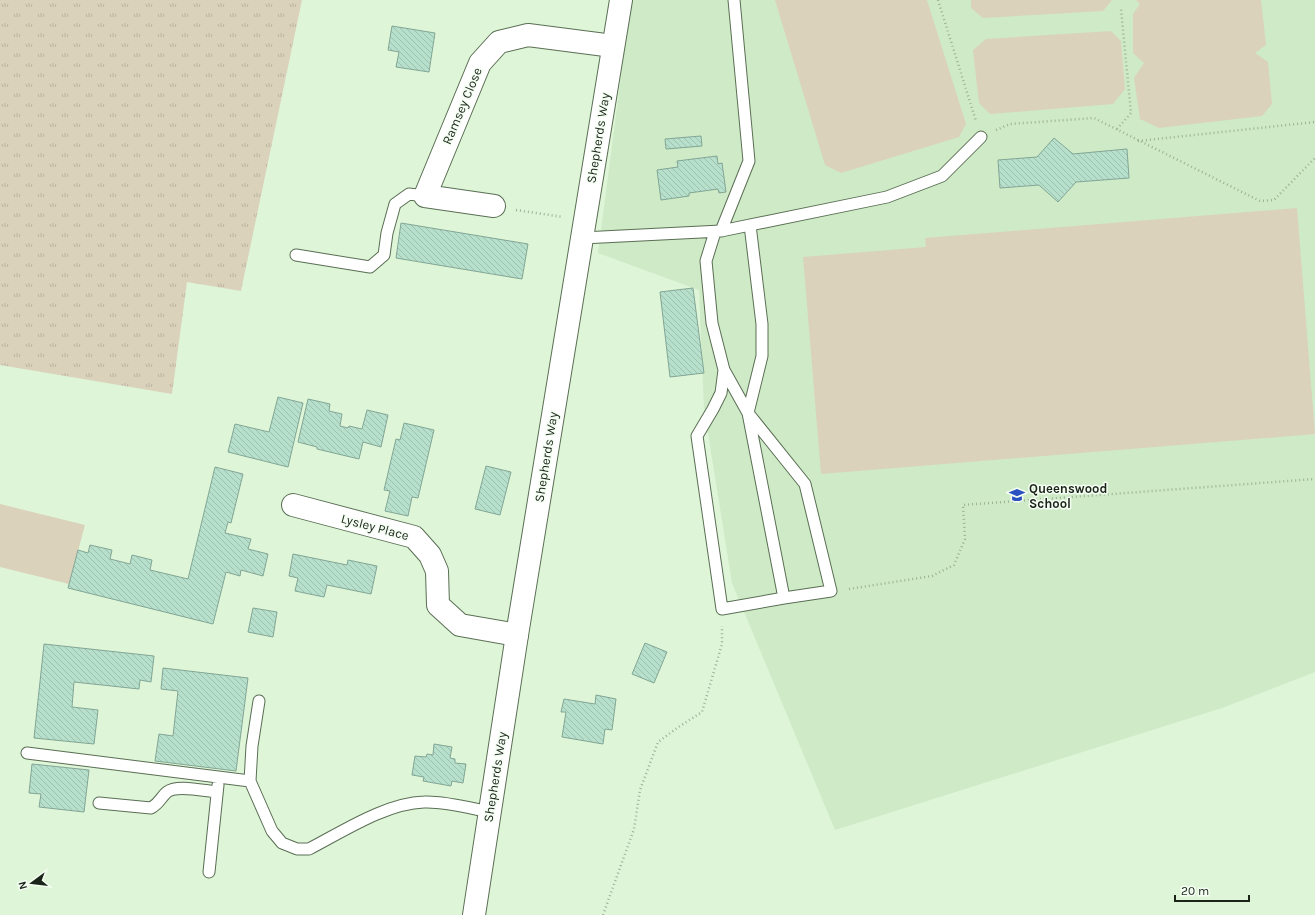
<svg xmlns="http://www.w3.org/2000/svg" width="1315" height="915" viewBox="0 0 1315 915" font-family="Karla,sans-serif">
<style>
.built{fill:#ceeac6}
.grass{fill:url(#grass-tufts)}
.pitch{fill:#dbd2bc}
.building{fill:url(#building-back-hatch);stroke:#82a695}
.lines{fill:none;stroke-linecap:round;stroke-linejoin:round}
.service-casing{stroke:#5a6e54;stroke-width:13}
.minor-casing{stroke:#5a6e54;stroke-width:24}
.tertiary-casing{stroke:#5a6e54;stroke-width:24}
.path{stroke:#9eb098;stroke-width:2.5;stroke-dasharray:1 3;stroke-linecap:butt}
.service{stroke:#fff;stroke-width:11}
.minor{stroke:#fff;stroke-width:22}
.tertiary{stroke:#fff;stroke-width:22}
.labels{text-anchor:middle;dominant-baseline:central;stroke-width:3;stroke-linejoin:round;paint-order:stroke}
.street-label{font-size:13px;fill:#1b2419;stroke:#f4fef2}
.poi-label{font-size:13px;font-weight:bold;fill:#1b2419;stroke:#f4fef2;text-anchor:start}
</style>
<defs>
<pattern id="grass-tufts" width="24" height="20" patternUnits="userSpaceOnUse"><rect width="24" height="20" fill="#dbd2bc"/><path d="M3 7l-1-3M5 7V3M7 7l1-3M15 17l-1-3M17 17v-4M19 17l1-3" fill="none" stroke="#bbb4a1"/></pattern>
<pattern id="building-back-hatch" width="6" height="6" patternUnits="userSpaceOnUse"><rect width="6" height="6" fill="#b7e0cc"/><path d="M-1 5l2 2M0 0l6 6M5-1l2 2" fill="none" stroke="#9dc0af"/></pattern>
</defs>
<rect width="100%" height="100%" fill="#def5d7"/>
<path class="built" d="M631,0H1315V672L1222,708L835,830L732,583L704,408L699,290L598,253Z"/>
<path class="grass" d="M0,0H302L241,291L187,282L172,394L0,365Z"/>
<path class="pitch" d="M775,0H927L966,124L959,137L841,173L825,165Z
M971,0H1112L1103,11L983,18L971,8Z
M1136,0H1261L1266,45L1255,53L1268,62L1272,104L1262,116L1159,128L1140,119L1134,78L1144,63L1133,53V14L1140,4Z
M1111,31L1121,41L1125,89L1113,104L990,114L979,103L973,50L986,39Z
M1297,208L1315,434L821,474L803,257L926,247L925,238Z
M0,504L85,525L69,584L0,567Z"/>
<path class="building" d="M392,26L435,33L429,72L396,67L399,52L388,50Z
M701,136L702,146L666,149L665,139Z
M1054,138L1073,154L1127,149L1129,178L1076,182L1058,202L1039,185L1000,188L998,160L1037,157Z
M717,156L718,164L722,163L726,192L719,193L718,189L689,193V196L661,200L657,170L678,167L677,161Z
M401,223L528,244L522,279L396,258Z
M693,288L704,373L670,377L660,292Z
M278,397L303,403L288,467L228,452L235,424L269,432Z
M308,399L330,404L329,411L342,414L340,426L348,428L349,426L362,429L367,410L388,415L381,447L363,442L359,459L317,449V447L298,442Z
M404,423L434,430L418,498L412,497L408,516L385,511L390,491L384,490L396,439L400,440Z
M486,466L511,472L500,515L475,509Z
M215,467L243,474L231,523L228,522L225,533L251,539L248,549L268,554L263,576L241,570L240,576L226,572L213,624L68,588L78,550L88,553L90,545L112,550L110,559L130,564L132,555L152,560L150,570L188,579Z
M293,554L347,565L348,560L377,566L371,594L327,585L324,597L295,591L298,578L289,576Z
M253,608L277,612L273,637L248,632Z
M645,643L667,652L654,683L632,674Z
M44,644L154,656L151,682L140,680L139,689L74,682L72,707L98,710L94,744L34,738Z
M163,668L248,678L236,771L155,761L159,734L173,736L178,691L161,689Z
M596,695L616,699L612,730L605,729L603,744L562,737L566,712H561L564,699L595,704Z
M434,744L452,747L450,758L455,759V763L466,764L463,783L452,781L451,786L423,781L424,777L412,775L415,756L426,757L427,754L433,755Z
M32,764L89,770L84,812L39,807L41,794L29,793Z"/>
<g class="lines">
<defs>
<path id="service" d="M721,231L887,197L942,176L981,137
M715,232L706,261L712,323L724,370L721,393L713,409L697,436L722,609L784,598L831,591L805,484L748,413L762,356V324L750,225
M582,238L721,231L749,161L734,0
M296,255L370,267L384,255L387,233L395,204L409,194L425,196
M724,370L748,413L784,598
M259,701L252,746L250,781L272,831L282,843L297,849H309C342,832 386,803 424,802C444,801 470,808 490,812
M27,753L250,781
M99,803L151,808C160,803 160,798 167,792C177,784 204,791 217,792
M209,872L218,785"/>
<path id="minor" d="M494,206L425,196L480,63L499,42L528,35L613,46
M293,505L414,537L430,555L437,571L438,605L460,625L517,635"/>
<path id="tertiary" d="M474,915L517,635L621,0"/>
</defs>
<use href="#service" class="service-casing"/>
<use href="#minor" class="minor-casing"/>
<use href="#tertiary" class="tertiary-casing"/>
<path class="path" d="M938,0L976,121
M1117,129L1131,113L1121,9
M996,130L1010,124L1094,118L1260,201L1274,200L1315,158
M1138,141L1315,122
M516,210L563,217
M849,589L932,576L954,565L965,539L963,505L1315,479
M603,915L634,829L640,790L658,742L677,728L702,712L722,644V626"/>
<use href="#service" class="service"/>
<use href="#minor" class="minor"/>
<use href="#tertiary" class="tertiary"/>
</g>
<defs>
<symbol id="school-bare" viewBox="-9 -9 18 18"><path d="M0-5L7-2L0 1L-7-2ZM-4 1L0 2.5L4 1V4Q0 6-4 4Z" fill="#2b51c0" stroke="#f4fef2" stroke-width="2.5" paint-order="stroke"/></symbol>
</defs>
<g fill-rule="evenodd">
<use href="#school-bare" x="1006" y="484" width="22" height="22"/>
</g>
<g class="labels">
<g class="street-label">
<text transform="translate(462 106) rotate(-67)">Ramsey Close</text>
<text transform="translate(598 138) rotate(-81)">Shepherds Way</text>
<text transform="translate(546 457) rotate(-81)">Shepherds Way</text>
<text transform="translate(375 527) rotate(15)">Lysley Place</text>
<text transform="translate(495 777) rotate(-81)">Shepherds Way</text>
</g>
<g class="poi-label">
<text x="1029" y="488">Queenswood<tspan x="1029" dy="15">School</tspan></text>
</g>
</g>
<g transform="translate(32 883) rotate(255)" stroke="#f4fef2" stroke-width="3" paint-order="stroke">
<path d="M0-3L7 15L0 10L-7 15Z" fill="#1b2419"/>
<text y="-6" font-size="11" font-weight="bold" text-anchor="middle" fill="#1b2419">N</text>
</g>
<path d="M1175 895v6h74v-6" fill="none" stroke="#1b2419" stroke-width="2"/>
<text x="1181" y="895" font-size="12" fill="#1b2419" stroke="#f4fef2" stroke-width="3" paint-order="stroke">20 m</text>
</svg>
